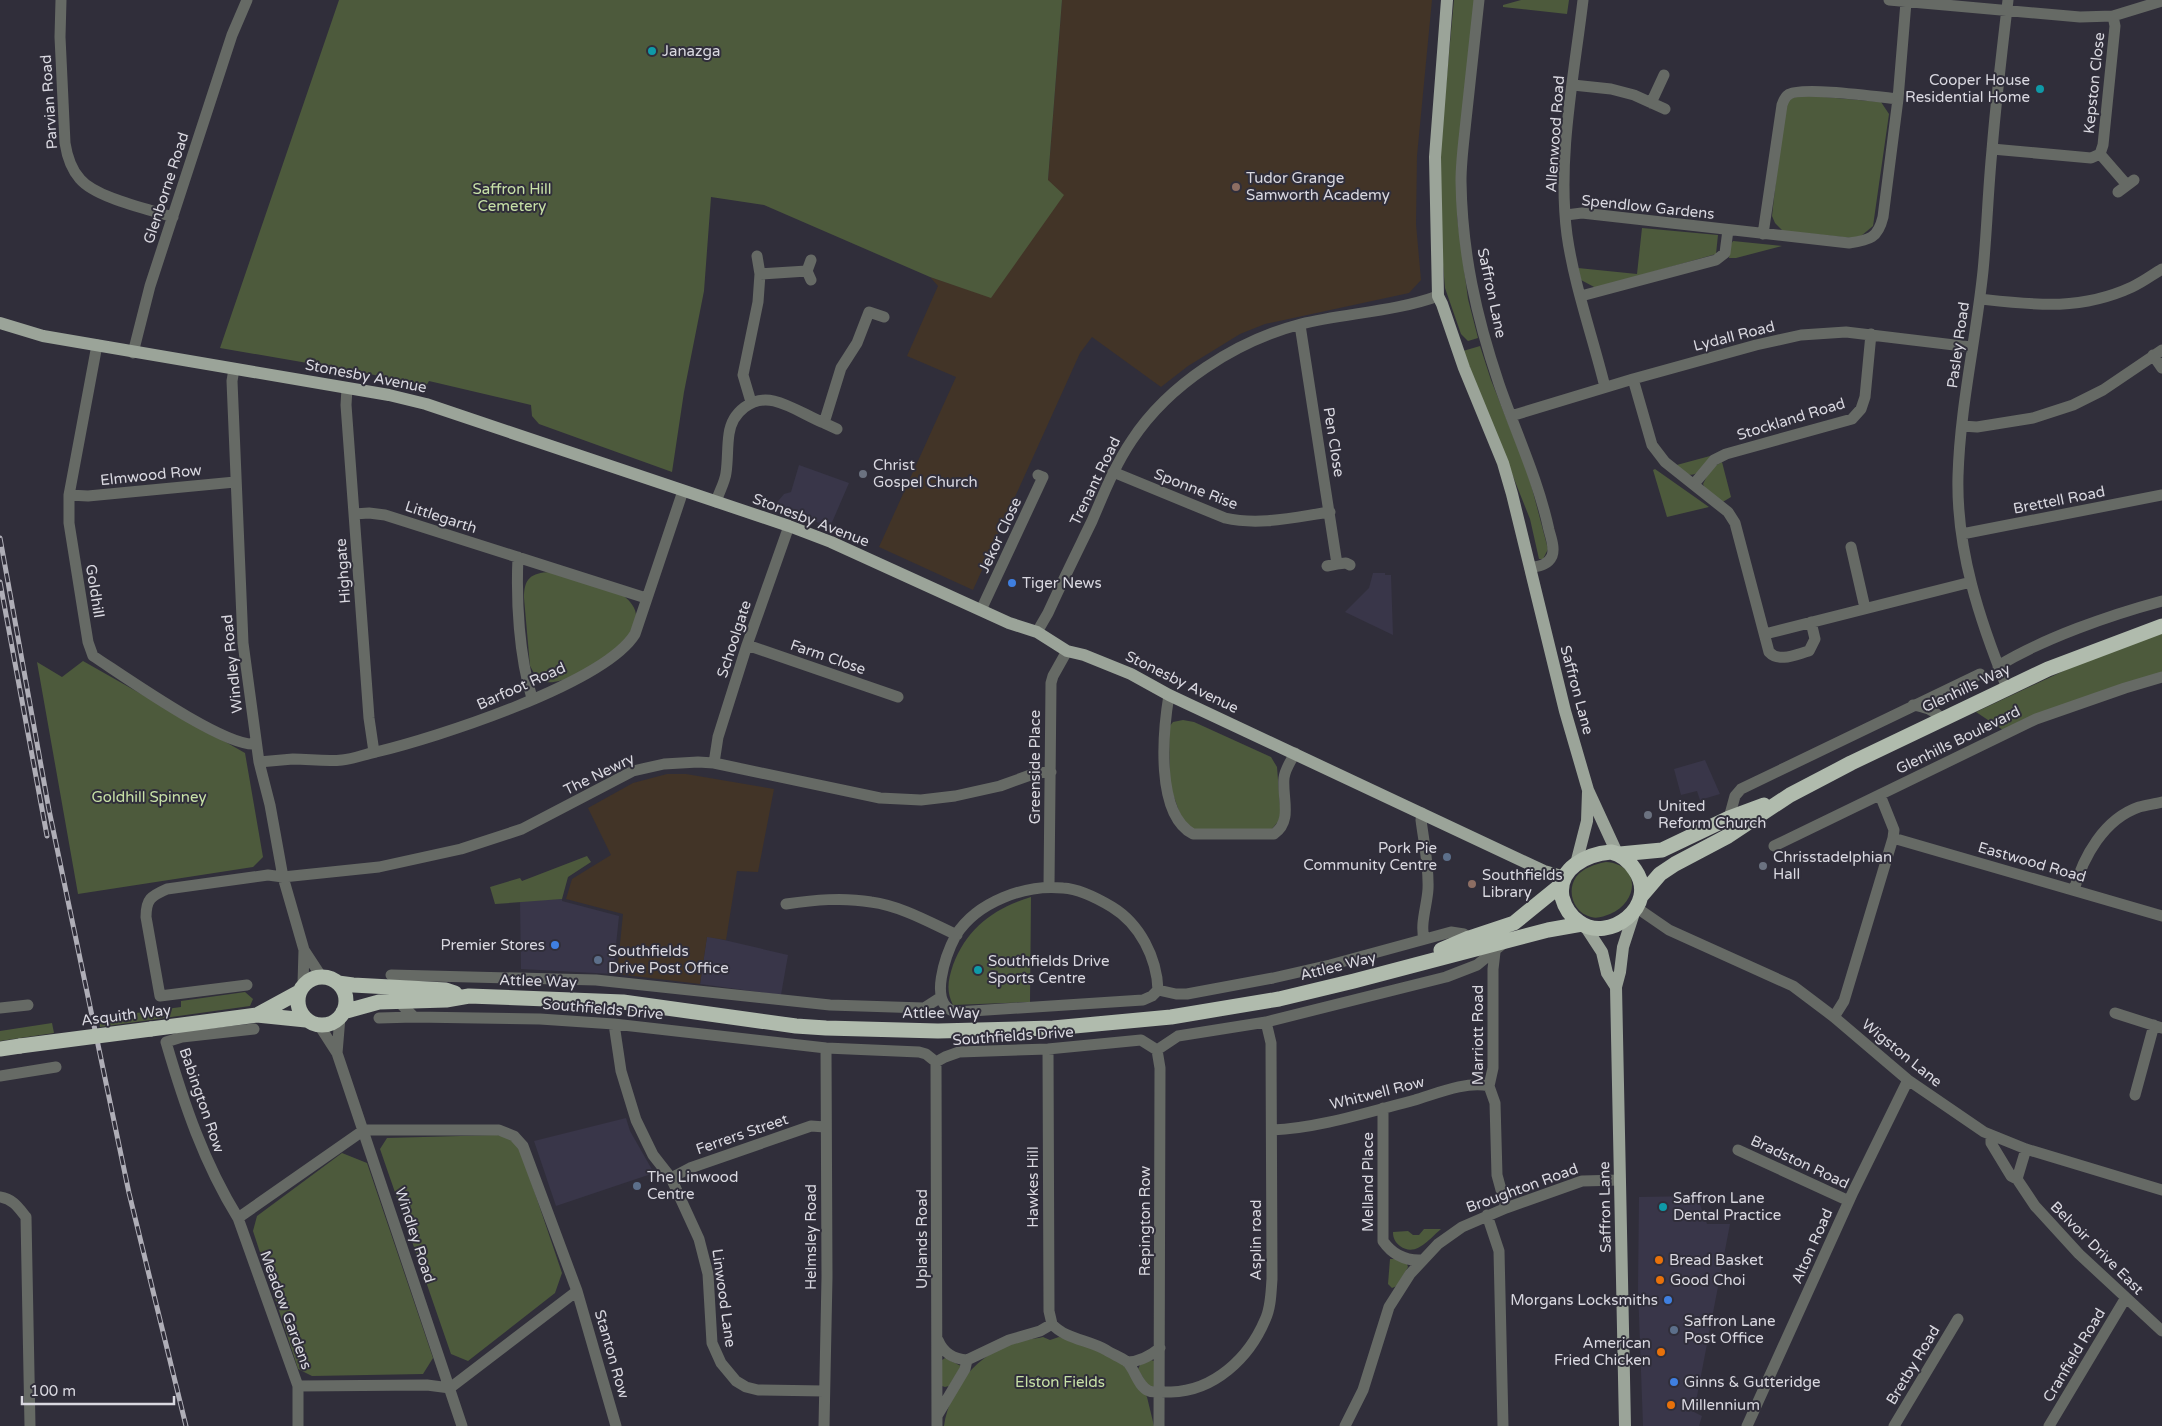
<svg xmlns="http://www.w3.org/2000/svg" width="2162" height="1426" viewBox="0 0 2162 1426" font-family="'Varela Round',sans-serif">
<style>
.built{fill:#393649}
.education{fill:#423427}
.green{fill:#4d5a3c}
.lines{fill:none;stroke-linecap:round;stroke-linejoin:round}
.minor{stroke:#666a65;stroke-width:11}
.major{stroke:#9ba499;stroke-width:12}
.highway{stroke:#b0bbad;stroke-width:15}
.rail-casing{stroke:#afaeb7;stroke-width:5}
.rail{stroke:#302e3a;stroke-width:3;stroke-dasharray:9;stroke-linecap:butt}
.highway-bridge{stroke:#b0bbad;stroke-width:15}
.culture-dot{fill:#0f9aa8;stroke:#302e3a;stroke-width:2}
.education-dot{fill:#8d6e63;stroke:#302e3a;stroke-width:2}
.worship-dot{fill:#6b7280;stroke:#302e3a;stroke-width:2}
.shop-dot{fill:#3f7fe0;stroke:#302e3a;stroke-width:2}
.service-dot{fill:#5c6f8a;stroke:#302e3a;stroke-width:2}
.food-dot{fill:#e8710a;stroke:#302e3a;stroke-width:2}
.labels{text-anchor:middle;dominant-baseline:central;stroke-width:4;stroke-linejoin:round;paint-order:stroke}
.poi-label{font-size:15px;fill:#d9d8e0;stroke:#302e3a;text-anchor:start}
.street-label{font-size:15px;fill:#d9d8e0;stroke:#302e3a}
.park-label{font-size:15px;fill:#c7e1a7;stroke:#302e3a}
</style>
<rect width="100%" height="100%" fill="#302e3a"/>
<path class="built" d="M799,465L849,483L830,527L774,506L784,494L791,492Z
M1373,573H1385V575H1391L1393,635L1345,612L1369,588Z
M1705,760L1720,794L1700,800L1697,791L1681,795L1674,769Z
M562,899V901L619,916L613,974L521,969L520,901Z
M707,936L788,955L781,995L700,984Z
M626,1118L630,1131L654,1173L556,1206L534,1141Z
M1697,1196L1707,1224H1730L1694,1412L1702,1416L1699,1426H1643L1638,1289L1639,1197Z"/>
<path class="education" d="M1062,0H1432L1417,156L1416,224L1421,280L1409,293L1265,324L1240,334L1188,366L1161,387L1092,337L1080,353L973,590L879,547L956,377L907,356L938,286L930,277L991,297L1048,180Z
M667,774H686L774,789L758,872L737,871L726,940L707,937L700,984L617,974L623,914L566,899L572,879L611,855L588,808L633,783Z"/>
<path class="green" d="M339,0H1062L1048,180L1064,195L991,298L930,277L764,205L711,197L704,291L684,392L672,472L539,424L532,416L531,405L429,381L426,386L365,373L220,348Z
M1454,0H1475L1459,148L1457,216L1468,299L1478,338L1468,341L1461,334L1445,288L1443,265L1439,160Z
M1521,0H1569L1567,14L1503,7V5Z
M1802,95L1881,102L1889,114L1873,226L1861,236L1852,238L1783,231L1775,223L1772,216L1784,106L1790,99Z
M1642,228L1718,235L1716,254L1596,288L1581,280L1578,268L1637,274Z
M1733,241L1782,246L1736,258H1729L1730,246Z
M1480,346L1491,380L1528,473L1548,549L1543,559H1539L1530,519L1463,351Z
M1710,456L1711,459C1694,477 1694,480 1673,466Z
M1722,462L1731,497L1721,503L1705,488L1703,484L1711,468Z
M1655,469L1709,507L1667,517L1653,470Z
M550,572L624,596C631,602 637,609 636,619C634,645 571,686 546,682C537,680 534,673 530,666L524,598C524,578 531,573 550,572Z
M2162,632V673L2003,730L1976,712L2085,661Z
M83,661L245,753L263,857L253,867L78,894L37,662L62,677Z
M1183,720L1194,722L1271,757L1277,767L1281,818L1271,830H1195L1183,822L1170,786L1169,727L1173,722Z
M587,856L591,862L568,877L562,899L495,904L490,887L520,878L522,881Z
M1606,862C1640,864 1640,901 1610,914C1604,916 1598,919 1591,917C1574,913 1566,892 1576,877C1583,868 1595,864 1606,862Z
M1031,897L1030,1002L953,1005C946,991 948,980 953,965C967,928 994,908 1031,897Z
M245,992L253,999L250,1006L100,1027L99,1018L181,1007V1001Z
M52,1023L54,1033L0,1041V1031Z
M497,1135L511,1138L520,1149L562,1273L555,1293L468,1361L451,1354L380,1149L387,1138Z
M342,1153L367,1163L433,1358L423,1374L312,1376L298,1369L253,1231L257,1216Z
M1424,1229H1441C1430,1238 1416,1258 1400,1246C1395,1242 1393,1238 1393,1232L1408,1231L1413,1235H1419Z
M1390,1259H1395L1407,1264L1408,1267L1397,1286L1392,1288L1388,1284Z
M1043,1337L1050,1340L1059,1337L1092,1345L1122,1364L1135,1378L1147,1397L1154,1426H944C950,1386 978,1354 1016,1342C1025,1339 1035,1339 1043,1337Z
M945,1358L961,1366L949,1386L945,1387L942,1386V1360Z
M1151,1360L1154,1361L1156,1384L1153,1387L1148,1386L1138,1369L1140,1365Z"/>
<g class="lines">
<path class="minor" d="M61,0L60,37L65,143C67,156 71,169 80,179C96,198 148,209 173,217
M1479,0C1475,40 1470,80 1466,120C1464,140 1461,161 1461,181C1462,252 1476,316 1499,384C1516,433 1538,479 1549,530C1551,538 1555,548 1552,556C1548,565 1539,566 1530,568
M1583,0C1574,76 1557,159 1567,235C1574,285 1593,338 1605,387
M1889,0L2080,17L2113,16L2162,1
M1573,85L1611,89L1634,95L1665,109
M1651,103L1664,75
M1992,149L2091,158L2100,154L2103,145L2115,26L2113,16
M2100,154L2127,185
M2118,192L2134,180
M1566,215L1582,213L1849,243C1870,240 1878,238 1883,217L1898,99L1906,2
M1763,234L1782,105C1783,102 1785,97 1788,95C1799,86 1879,97 1898,99
M757,256L760,274
M811,260L807,271L811,280
M1581,296L1716,260L1725,253L1728,230
M1980,299C2035,305 2080,311 2132,287C2143,282 2152,275 2162,269
M1300,325L1337,564L1327,566
M97,345L69,495V523L88,642L93,656C124,676 224,747 255,744
M133,353L150,286L232,35L247,0
M2153,355L2162,368
M234,369L232,381L243,643L259,762L270,805L283,877L304,950L303,984
M1633,379L1652,445L1665,462L1728,512L1735,523L1769,652C1779,663 1797,654 1809,651L1815,639L1811,622
M347,388L346,405L369,718L374,752
M751,402L743,375L758,302L760,274L807,271
M1511,416L1633,379L1756,345L1801,335L1846,332L1971,347
M824,423L837,429
M1962,426L1977,427L2033,418L2073,405L2103,390L2162,350
M1113,472L1225,518C1260,526 1295,517 1330,512
M1694,484L1714,460L1726,454L1852,419L1861,409L1865,397L1871,334
M69,495L88,496L235,482
M716,502C719,492 725,482 726,473C728,460 727,447 729,434C732,412 752,396 774,401C791,405 807,416 824,423L841,368L857,343L869,312L884,317
M354,514L369,513L385,515L646,598
M1962,534L2162,495
M1851,547L1865,608
M518,557C516,601 519,656 532,698
M1337,564L1346,563L1350,565
M981,610L1043,477L1038,475
M1037,632L1048,613C1062,582 1077,552 1092,521C1104,493 1115,465 1132,440C1169,384 1236,341 1301,324C1345,313 1394,312 1438,296
M1765,634L1971,582
M747,645L898,697
M1998,666C2044,638 2110,615 2162,601
M2007,688C1980,621 1956,550 1958,476C1960,407 1976,339 1983,271C1987,230 1988,190 1992,150C1996,100 2002,50 2008,0
M1169,695C1163,731 1155,814 1193,834H1274C1293,821 1282,798 1284,778C1285,769 1291,761 1295,753
M1913,705C1925,707 1933,709 1942,719
M259,762C270,761 282,760 293,759C309,759 326,762 342,760C354,759 365,754 376,752C435,738 604,684 635,634L683,491
M714,763L718,737L747,645L789,526
M1422,813L1421,820C1424,843 1429,866 1428,889C1427,906 1420,923 1424,939
M1729,818L1735,796L1741,789L1980,674
M1893,838L2162,916
M1774,846L2036,719L2125,688L2162,677
M1049,887L1051,683L1053,676L1067,651
M2074,890C2083,857 2104,819 2139,807C2146,805 2154,804 2162,802
M786,904C814,900 843,897 871,902C901,906 929,922 957,935
M1637,908L1669,930L1793,986L1834,1017L1908,1080L1984,1132L2026,1149L2162,1190
M304,950L321,976
M1495,952L1493,969V1068L1489,1086L1495,1103L1497,1175L1506,1208
M391,975L596,980L830,1005L924,1008L941,997
M247,985L160,996L146,917C146,899 151,896 167,889L268,875L283,877L379,867L461,849L522,829L633,771L664,764L698,762L714,763L880,798L921,800L955,796L1000,786L1036,773L1051,772
M1158,990C1157,958 1140,924 1112,907C1097,898 1080,889 1063,888C1025,884 977,902 956,935C947,952 926,1006 956,1012L1143,1000L1152,996L1158,990L1176,994H1187L1273,978L1330,965L1451,932L1464,934L1469,938
M398,1001L414,1017L540,1019L614,1024L826,1048L919,1052L926,1054L936,1062L945,1057L959,1052L1048,1049L1141,1040L1157,1050L1178,1036L1266,1022L1446,977L1477,965L1505,942
M0,1008L28,1005
M2115,1013L2162,1028
M1834,1017L1844,1001L1893,838L1894,830L1880,795
M379,1018L414,1017
M614,1024L621,1071L636,1120L653,1155L671,1178L699,1239L708,1274L712,1343L721,1363L736,1381L746,1387L758,1390L824,1391
M319,1025L337,1053L462,1426
M1048,1049L1049,1311L1052,1324
M1157,1050L1160,1068L1159,1426
M337,1053L340,1017
M936,1062L937,1426
M0,1076L56,1067
M2135,1095L2154,1025
M1383,1108V1241C1392,1254 1405,1261 1422,1260
M1272,1130C1319,1128 1368,1112 1415,1100C1438,1093 1466,1081 1489,1086
M1991,1135V1143L2011,1176L2017,1179L2035,1206L2079,1254L2162,1331
M1738,1150L1849,1201
M671,1178L690,1168L811,1126L825,1127
M2017,1179L2026,1149
M0,1197C13,1199 18,1207 26,1217L30,1426
M1487,1215L1499,1251L1503,1426
M238,1218C204,1163 184,1104 166,1042L182,1037L254,1029
M577,1291L450,1388L427,1385L298,1386L238,1218L364,1130H499L514,1136L523,1146L577,1291L616,1426
M938,1340C943,1352 953,1359 967,1360
M1127,1362C1140,1362 1150,1356 1160,1348
M298,1386V1426
M937,1416L965,1369L967,1360L1009,1340L1040,1331L1052,1324C1065,1339 1089,1340 1106,1350C1112,1354 1120,1357 1126,1361C1135,1368 1137,1386 1149,1391C1155,1393 1164,1392 1171,1392C1214,1391 1249,1358 1265,1320C1271,1308 1271,1292 1272,1279L1271,1043L1266,1022
M824,1426L827,1277L826,1048
M1345,1426L1363,1390L1389,1307L1410,1274L1438,1244L1462,1227L1506,1208L1582,1181L1620,1180
M1747,1426L1853,1192L1908,1080
M1894,1426L1958,1319
M2049,1426L2125,1299"/>
<path class="major" d="M1447,0L1435,157L1438,296L1442,304L1464,368L1503,463L1512,494L1565,711L1588,790L1617,853
M0,323L43,336L389,395L426,404L789,526L831,542L1009,623L1037,632L1067,651L1084,655L1131,674L1169,695L1544,871L1565,877
M1576,864L1587,821L1588,792
M1585,926L1602,952L1607,973L1616,987
M1625,1426L1616,987L1620,972L1623,947L1634,913"/>
<path class="highway" d="M1611,852C1622,854 1629,861 1635,870C1660,906 1608,944 1579,922C1570,916 1565,908 1562,897C1557,868 1587,854 1611,852Z
M1620,854L1662,850L1729,818L1764,805
M1642,895L1660,874L1675,864L1728,836L1790,795L1851,763L2048,669L2162,626
M1441,950L1469,938L1514,923L1562,884
M298 1001a24 24 0 1 1 48 0a24 24 0 1 1-48 0Z
M338,983L353,985L446,990L455,993
M343,1012L379,1002L446,1000L469,996L623,1002L796,1026L826,1028L938,1031L1053,1028L1171,1017L1279,999L1354,981L1548,930L1582,924
M257,1015L299,992
M151,1029L257,1015L306,1020
M0,1049L20,1046"/>
<defs>
<path id="rail" d="M0,538L49,810L129,1193L186,1426
M0,582L47,836"/>
</defs>
<use href="#rail" class="rail-casing"/>
<use href="#rail" class="rail"/>
<path class="highway-bridge" d="M20,1046L151,1029"/>
</g>
<g class="culture-dot">
<circle cx="652" cy="51" r="5"/>
<circle cx="2040" cy="89" r="5"/>
<circle cx="978" cy="970" r="5"/>
<circle cx="1663" cy="1207" r="5"/>
</g>
<g class="education-dot">
<circle cx="1236" cy="187" r="5"/>
<circle cx="1472" cy="884" r="5"/>
</g>
<g class="worship-dot">
<circle cx="863" cy="474" r="5"/>
<circle cx="1648" cy="815" r="5"/>
<circle cx="1763" cy="866" r="5"/>
</g>
<g class="shop-dot">
<circle cx="1012" cy="583" r="5"/>
<circle cx="555" cy="945" r="5"/>
<circle cx="1668" cy="1300" r="5"/>
<circle cx="1674" cy="1382" r="5"/>
</g>
<g class="service-dot">
<circle cx="1447" cy="857" r="5"/>
<circle cx="598" cy="960" r="5"/>
<circle cx="637" cy="1186" r="5"/>
<circle cx="1674" cy="1330" r="5"/>
</g>
<g class="food-dot">
<circle cx="1659" cy="1260" r="5"/>
<circle cx="1660" cy="1280" r="5"/>
<circle cx="1661" cy="1352" r="5"/>
<circle cx="1671" cy="1405" r="5"/>
</g>
<g class="labels">
<g class="poi-label">
<text x="662" y="51">Janazga</text>
<text x="2030" y="80" text-anchor="end">Cooper House<tspan x="2030" dy="17">Residential Home</tspan></text>
<text x="1246" y="178">Tudor Grange<tspan x="1246" dy="17">Samworth Academy</tspan></text>
<text x="873" y="465">Christ<tspan x="873" dy="17">Gospel Church</tspan></text>
<text x="1022" y="583">Tiger News</text>
<text x="1658" y="806">United<tspan x="1658" dy="17">Reform Church</tspan></text>
<text x="1437" y="848" text-anchor="end">Pork Pie<tspan x="1437" dy="17">Community Centre</tspan></text>
<text x="1773" y="857">Chrisstadelphian<tspan x="1773" dy="17">Hall</tspan></text>
<text x="1482" y="875">Southfields<tspan x="1482" dy="17">Library</tspan></text>
<text x="545" y="945" text-anchor="end">Premier Stores</text>
<text x="608" y="951">Southfields<tspan x="608" dy="17">Drive Post Office</tspan></text>
<text x="988" y="961">Southfields Drive<tspan x="988" dy="17">Sports Centre</tspan></text>
<text x="647" y="1177">The Linwood<tspan x="647" dy="17">Centre</tspan></text>
<text x="1673" y="1198">Saffron Lane<tspan x="1673" dy="17">Dental Practice</tspan></text>
<text x="1669" y="1260">Bread Basket</text>
<text x="1670" y="1280">Good Choi</text>
<text x="1658" y="1300" text-anchor="end">Morgans Locksmiths</text>
<text x="1684" y="1321">Saffron Lane<tspan x="1684" dy="17">Post Office</tspan></text>
<text x="1651" y="1343" text-anchor="end">American<tspan x="1651" dy="17">Fried Chicken</tspan></text>
<text x="1684" y="1382">Ginns &amp; Gutteridge</text>
<text x="1681" y="1405">Millennium</text>
</g>
<g class="street-label">
<text transform="translate(2094 83) rotate(-84)">Kepston Close</text>
<text transform="translate(49 102) rotate(-94)">Parvian Road</text>
<text transform="translate(1555 134) rotate(-86)">Allenwood Road</text>
<text transform="translate(166 188) rotate(-72)">Glenborne Road</text>
<text transform="translate(1648 207) rotate(6)">Spendlow Gardens</text>
<text transform="translate(1492 293) rotate(78)">Saffron Lane</text>
<text transform="translate(1734 336) rotate(-14)">Lydall Road</text>
<text transform="translate(1958 345) rotate(-82)">Pasley Road</text>
<text transform="translate(366 376) rotate(11)">Stonesby Avenue</text>
<text transform="translate(1791 419) rotate(-17)">Stockland Road</text>
<text transform="translate(1334 442) rotate(81)">Pen Close</text>
<text transform="translate(151 475) rotate(-6)">Elmwood Row</text>
<text transform="translate(1095 481) rotate(-64)">Trenant Road</text>
<text transform="translate(1196 489) rotate(21)">Sponne Rise</text>
<text transform="translate(2059 500) rotate(-11)">Brettell Road</text>
<text transform="translate(441 517) rotate(18)">Littlegarth</text>
<text transform="translate(811 520) rotate(21)">Stonesby Avenue</text>
<text transform="translate(1000 535) rotate(-65)">Jekor Close</text>
<text transform="translate(343 571) rotate(-94)">Highgate</text>
<text transform="translate(95 591) rotate(81)">Goldhill</text>
<text transform="translate(734 639) rotate(-72)">Schoolgate</text>
<text transform="translate(828 657) rotate(19)">Farm Close</text>
<text transform="translate(232 664) rotate(-96)">Windley Road</text>
<text transform="translate(1182 682) rotate(26)">Stonesby Avenue</text>
<text transform="translate(521 686) rotate(-24)">Barfoot Road</text>
<text transform="translate(1966 688) rotate(-25)">Glenhills Way</text>
<text transform="translate(1577 690) rotate(75)">Saffron Lane</text>
<text transform="translate(1958 740) rotate(-26)">Glenhills Boulevard</text>
<text transform="translate(1035 767) rotate(-90)">Greenside Place</text>
<text transform="translate(599 774) rotate(-26)">The Newry</text>
<text transform="translate(2032 862) rotate(16)">Eastwood Road</text>
<text transform="translate(1338 966) rotate(-14)">Attlee Way</text>
<text transform="translate(538 981) rotate(2)">Attlee Way</text>
<text transform="translate(603 1009) rotate(5)">Southfields Drive</text>
<text x="941" y="1013">Attlee Way</text>
<text transform="translate(126 1015) rotate(-7)">Asquith Way</text>
<text transform="translate(1478 1035) rotate(-90)">Marriott Road</text>
<text transform="translate(1013 1036) rotate(-4)">Southfields Drive</text>
<text transform="translate(1902 1053) rotate(39)">Wigston Lane</text>
<text transform="translate(1377 1093) rotate(-14)">Whitwell Row</text>
<text transform="translate(202 1100) rotate(71)">Babington Row</text>
<text transform="translate(742 1134) rotate(-19)">Ferrers Street</text>
<text transform="translate(1800 1162) rotate(25)">Bradston Road</text>
<text transform="translate(1368 1182) rotate(-90)">Melland Place</text>
<text transform="translate(1033 1187) rotate(-90)">Hawkes Hill</text>
<text transform="translate(1522 1188) rotate(-20)">Broughton Road</text>
<text transform="translate(1605 1207) rotate(-91)">Saffron Lane</text>
<text transform="translate(1145 1221) rotate(-90)">Repington Row</text>
<text transform="translate(415 1235) rotate(72)">Windley Road</text>
<text transform="translate(811 1237) rotate(-90)">Helmsley Road</text>
<text transform="translate(922 1239) rotate(-90)">Uplands Road</text>
<text transform="translate(1256 1240) rotate(-90)">Asplin road</text>
<text transform="translate(1812 1246) rotate(-66)">Alton Road</text>
<text transform="translate(2097 1248) rotate(45)">Belvoir Drive East</text>
<text transform="translate(724 1298) rotate(82)">Linwood Lane</text>
<text transform="translate(286 1310) rotate(70)">Meadow Gardens</text>
<text transform="translate(612 1354) rotate(74)">Stanton Row</text>
<text transform="translate(2074 1355) rotate(-59)">Cranfield Road</text>
<text transform="translate(1913 1365) rotate(-59)">Bretby Road</text>
</g>
<g class="park-label">
<text x="512" y="189">Saffron Hill<tspan x="512" dy="17">Cemetery</tspan></text>
<text x="149" y="797">Goldhill Spinney</text>
<text x="1060" y="1382">Elston Fields</text>
</g>
</g>
<path d="M22 1396v8h152v-8" fill="none" stroke="#d9d8e0" stroke-width="2.5"/>
<text x="30" y="1396" font-size="15" fill="#d9d8e0" stroke="#302e3a" stroke-width="4" paint-order="stroke">100 m</text>
</svg>
